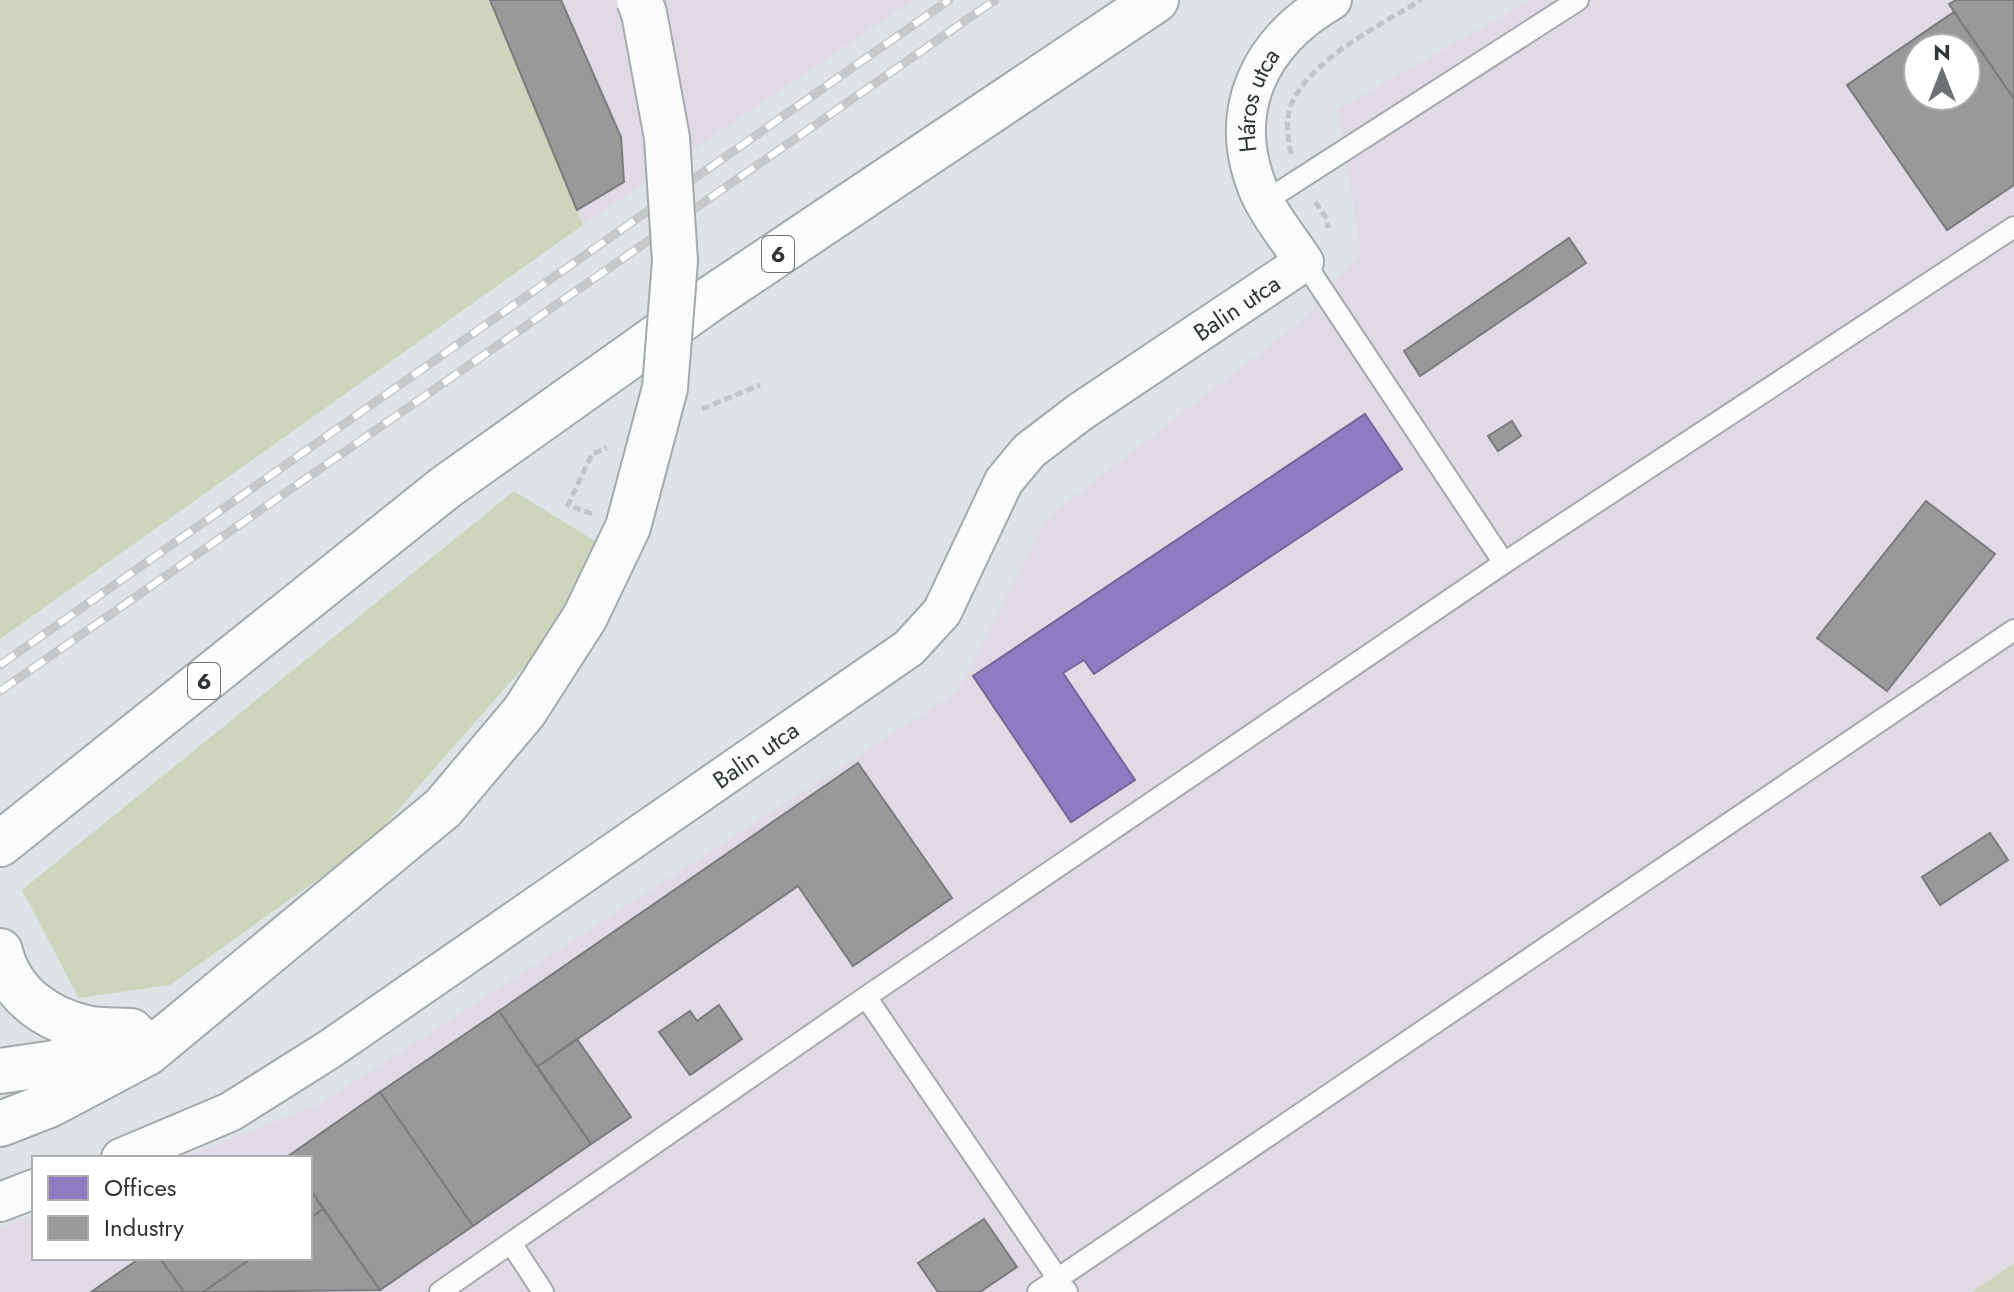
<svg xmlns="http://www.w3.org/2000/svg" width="2014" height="1292" viewBox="0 0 2014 1292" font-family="Jost,sans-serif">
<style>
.industrial{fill:#e0dae5;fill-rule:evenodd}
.green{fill:#cfd5bd}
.offices{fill:#8e7cc3;stroke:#726699;stroke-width:2}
.industry{fill:#999;stroke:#7a7b7c;stroke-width:2;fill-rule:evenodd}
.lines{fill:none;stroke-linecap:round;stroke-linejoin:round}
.lane-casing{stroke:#a5a9ac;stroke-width:24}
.street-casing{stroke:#a5a9ac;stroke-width:42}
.secondary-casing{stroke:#a5a9ac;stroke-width:48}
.primary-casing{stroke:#a5a9ac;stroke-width:48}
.path{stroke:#c3c4c5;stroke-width:5;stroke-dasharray:8 4;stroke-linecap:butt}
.lane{stroke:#fafbfb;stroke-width:20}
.street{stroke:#fafbfb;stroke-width:38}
.secondary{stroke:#fafbfb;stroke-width:44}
.primary{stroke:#fafbfb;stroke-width:44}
.rail-casing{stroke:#c6c8c9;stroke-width:9}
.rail{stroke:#fff;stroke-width:6;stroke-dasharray:18;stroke-linecap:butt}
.secondary-bridge-casing{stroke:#a5a9ac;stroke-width:48;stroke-linecap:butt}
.secondary-bridge{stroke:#fafbfb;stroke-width:44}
.labels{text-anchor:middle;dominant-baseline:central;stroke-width:8;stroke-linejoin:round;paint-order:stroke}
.shield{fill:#fff;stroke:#6f7173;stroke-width:2}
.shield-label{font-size:22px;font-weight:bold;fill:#313437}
.street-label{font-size:24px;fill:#313437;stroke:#fff}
</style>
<rect width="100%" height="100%" fill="#dee3e7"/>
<path class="industrial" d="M490,0H913L583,225Z
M1531,0H2014V1263L1972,1292H0V1228L34,1215V1258H310V1158H181L320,1104L957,692L1048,517L1300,322L1361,252L1338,109ZM1918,48H1966V96H1918Z"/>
<path class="green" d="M0,0H490L583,225L0,639Z
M514,491L595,541L556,630L369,843L170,985L79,998L22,890Z
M2014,1263V1292H1972Z"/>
<path class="offices" d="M1365,414L1402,469L1094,674L1084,660L1063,673L1135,780L1071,822L973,676Z"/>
<path class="industry" d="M490,0H561L621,137L624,182L577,210Z
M1956,0H2014V99L1949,4Z
M1954,12L2014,99V185L1947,230L1847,85ZM1918,48H1966V96H1918Z
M1569,238L1586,263L1420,376L1404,351Z
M1512,421L1521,436L1498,451L1488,436Z
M1926,501L1995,554L1887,691L1817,638Z
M858,763L952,898L853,966L798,886L537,1067L499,1011Z
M1990,833L2008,860L1940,905L1922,877Z
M719,1005L742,1039L690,1075L659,1032L690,1011L697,1021Z
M499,1011L591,1144L473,1226L380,1092Z
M577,1039L631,1117L591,1144L537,1067Z
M380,1092L473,1226L380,1290L310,1189V1158L287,1157Z
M310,1189L323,1209L310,1218Z
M323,1209L380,1290L203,1292L252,1258H310V1218Z
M984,1219L1017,1267L980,1292H938L918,1263Z
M140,1258H160L184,1292H91Z
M160,1258H252L203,1292H184Z"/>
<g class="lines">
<defs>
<path id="lane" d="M1264,202L1578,0
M1304,262L1504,563
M866,997L1067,1292
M511,1243L543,1292
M440,1292L866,997L1504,563L2014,227
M1038,1292L2014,630"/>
<g id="street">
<path id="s1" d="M121,1158L230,1112L330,1049L909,648L942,612L1004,481L1029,451L1080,412L1304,262C1290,240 1271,218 1260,194C1225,113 1258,43 1332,0"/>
<path d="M0,1202L34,1189"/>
</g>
<path id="secondary" d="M0,951C10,993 45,1019 86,1028C100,1031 116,1030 131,1031
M0,1071L55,1063L134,1034
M0,1124L49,1105L147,1053L443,808"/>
<path id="primary" d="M0,844L446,487L713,297L1156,0"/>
</defs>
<use href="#lane" class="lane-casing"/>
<use href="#street" class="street-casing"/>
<use href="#secondary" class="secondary-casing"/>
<use href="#primary" class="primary-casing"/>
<path class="path" d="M1291,154C1288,138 1285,120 1291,105C1309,60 1382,24 1421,0
M1315,202L1327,219L1328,228
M702,409L760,385
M592,514L568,505L592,454L607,448"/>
<use href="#lane" class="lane"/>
<use href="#street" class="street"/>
<use href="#secondary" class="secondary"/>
<use href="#primary" class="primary"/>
<defs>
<path id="rail" d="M0,665L949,0
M0,691L995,0"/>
</defs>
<use href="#rail" class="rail-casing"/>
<use href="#rail" class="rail"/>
<defs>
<path id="secondary-bridge" d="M443,808L524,712L585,617L628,527L665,388L675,261L667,138L644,13L639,0"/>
</defs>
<use href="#secondary-bridge" class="secondary-bridge-casing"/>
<use href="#secondary-bridge" class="secondary-bridge"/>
</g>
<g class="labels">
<g class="shield">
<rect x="762" y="236" width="32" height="36" rx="6"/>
<rect x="188" y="663" width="32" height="36" rx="6"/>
</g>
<g class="shield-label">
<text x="778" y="254">6</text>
<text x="204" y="681">6</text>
</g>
<g class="street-label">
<text stroke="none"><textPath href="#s1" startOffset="1686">Háros utca</textPath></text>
<text stroke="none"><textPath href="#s1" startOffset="1426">Balin utca</textPath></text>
<text stroke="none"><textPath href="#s1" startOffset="754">Balin utca</textPath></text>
</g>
</g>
<rect x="32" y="1156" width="280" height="104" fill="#ffffff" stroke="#adaeaf" stroke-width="2"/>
<rect x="48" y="1176" width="40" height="24" fill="#8e7cc3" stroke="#adaeaf" stroke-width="2"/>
<text x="104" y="1196" font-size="24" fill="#313437">Offices</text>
<rect x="48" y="1216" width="40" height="24" fill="#999999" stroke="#adaeaf" stroke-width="2"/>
<text x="104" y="1236" font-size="24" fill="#313437">Industry</text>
<g transform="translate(1942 72)"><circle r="38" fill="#ffffff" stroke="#adaeaf" stroke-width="2"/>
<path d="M0-6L14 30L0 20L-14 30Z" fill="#6e7175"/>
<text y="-12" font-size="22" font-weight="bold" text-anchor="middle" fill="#313437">N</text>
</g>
</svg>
